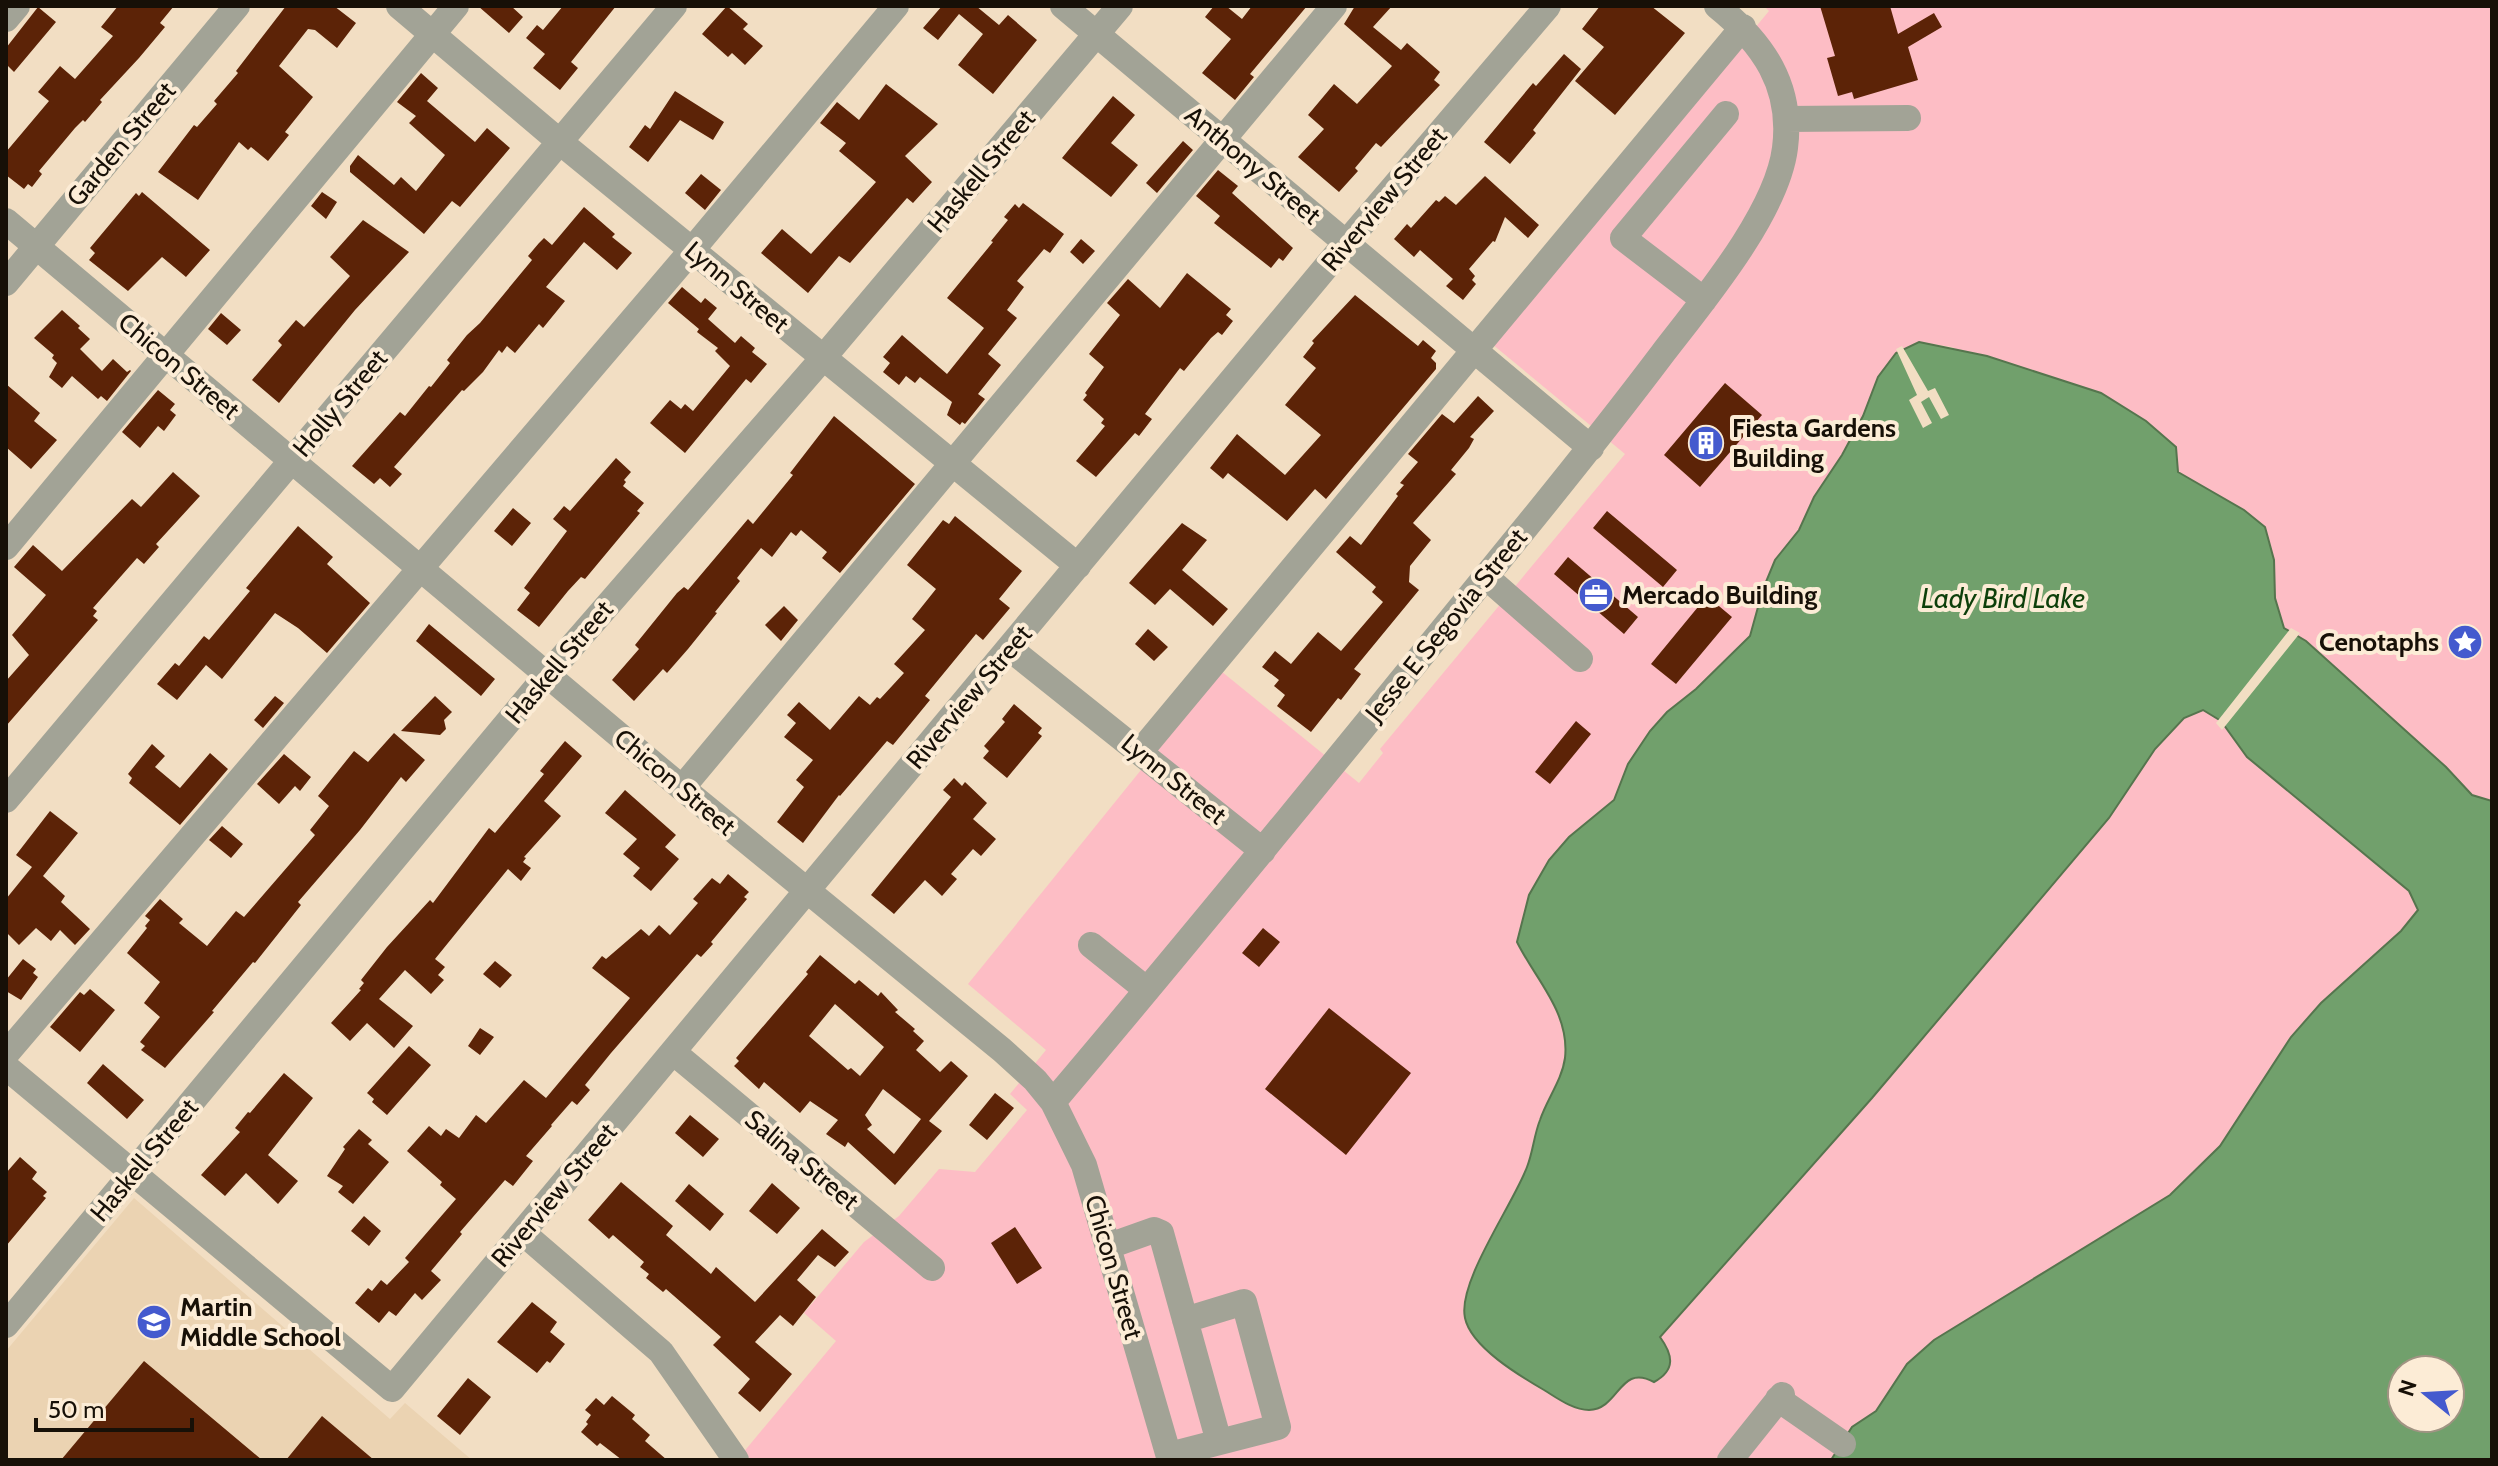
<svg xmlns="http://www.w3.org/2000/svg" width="2498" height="1466" viewBox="0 0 2498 1466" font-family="Cabin,sans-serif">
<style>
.built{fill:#ebd3b2}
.green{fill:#fdbdc5}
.water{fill:#71a06c;stroke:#56754e;stroke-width:2;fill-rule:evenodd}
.pier{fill:#f2dec3}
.building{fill:#5c2307;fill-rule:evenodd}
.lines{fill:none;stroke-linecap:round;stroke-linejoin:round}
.minor{stroke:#a2a396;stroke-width:26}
.labels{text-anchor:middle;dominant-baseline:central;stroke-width:8;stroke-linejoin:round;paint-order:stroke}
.street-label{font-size:26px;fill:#171007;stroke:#fcecd6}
.poi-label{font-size:26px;font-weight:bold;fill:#171007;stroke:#fcecd6;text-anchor:start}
.water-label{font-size:28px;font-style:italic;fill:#0d3f0a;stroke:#fcecd6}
</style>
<rect width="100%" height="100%" fill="#f2dec3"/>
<path class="built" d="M134,1198L390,1419L405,1403L472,1460H6V1351Z"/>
<path class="green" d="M1764,6H2492V809H2487L2282,633L2244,510L1952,347L1919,342L1896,353L1878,377L1863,416L1842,455L1814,497L1799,530L1775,560L1763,589L1750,636L1696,689L1667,712L1650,731L1628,764L1614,800L1569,837L1529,895L1517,942L1555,1006L1563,1030L1565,1058L1555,1090L1539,1120L1527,1167L1496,1228L1476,1340C1496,1357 1567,1415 1592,1409C1614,1404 1621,1379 1642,1375L1660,1338L1872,1098L2109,818L2155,749L2184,718L2203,710L2221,721L2284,785L2336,832L2409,891L2418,910L2401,931L2321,1003L2291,1036L2220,1146L2170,1195L1934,1340L1907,1364L1876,1411L1852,1428L1831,1460H737L836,1341L804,1313L864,1242L899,1216L939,1169L975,1172L1027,1110L1010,1094L1046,1050L968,984L1221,671L1359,783L1383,753L1380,749L1625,454L1492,344L1769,11Z"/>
<path class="water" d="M1919,342L1987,356L2101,393L2146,421L2176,447L2178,472L2244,510L2265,527L2274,560L2275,598L2284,628L2306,641L2446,767L2472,795L2492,801V1460H1831L1852,1427L1876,1411L1907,1364L1934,1340L2170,1195L2220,1146L2291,1037L2321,1003L2401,931L2418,910L2409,891L2247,757L2221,721L2203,710L2184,718L2155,749L2109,818L1872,1098L1660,1337C1673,1355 1676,1370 1654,1382C1619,1363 1620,1409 1589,1410C1573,1410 1557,1398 1544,1390C1520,1376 1471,1347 1465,1318C1457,1282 1514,1203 1527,1167C1533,1152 1534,1135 1540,1120C1547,1099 1562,1080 1565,1058C1570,1012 1535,979 1517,942L1529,895L1549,860L1569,837L1614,800L1628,764L1650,731L1667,712L1696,689L1750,636L1763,589L1775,560L1799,530L1814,497L1842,455L1863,416L1878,377L1896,353ZM2402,1370H2450V1418H2402Z"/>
<path class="pier" d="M1902,346L1928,391L1935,388L1949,415L1941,419L1929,397L1921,402L1932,423L1923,428L1909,400L1917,395L1896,349Z
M2291,628L2300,633L2222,730L2216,723Z"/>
<path class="building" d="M118,6H174L160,23L165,27L139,58L100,100L102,102L85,122L83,120L75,128L39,171L42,174L32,187L28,184L24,189L6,175V152L49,101L38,92L60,66L75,79L113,36L101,27Z
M286,6H334L356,23L337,48L315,30L308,29L279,66L313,97L285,132L289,135L268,161L251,147L248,150L239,142L198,200L158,172L194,125L197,127L217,104L214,101L238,73L236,71Z
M478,6H511L523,17L509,33Z
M563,6H616L571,62L578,68L560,90L533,68L545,54L526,38L537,25L543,30Z
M727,6L748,24L743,29L763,46L745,65L732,53L728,57L702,34Z
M942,6H976L999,25L1008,15L1037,40L993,94L958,65L983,34L959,14L938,40L923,28Z
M1214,6H1226L1242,19L1252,6H1307L1250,74L1254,77L1235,100L1202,73L1231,39L1205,17Z
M1355,6H1392L1373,27L1401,50L1407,43L1440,72L1434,80L1440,85L1381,147L1376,143L1355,168L1358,171L1339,192L1298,157L1324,129L1308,115L1334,84L1357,104L1392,66L1344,24Z
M1600,6H1651L1685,33L1615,115L1575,81L1604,47L1582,29Z
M1820,6H1890L1898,34L1934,13L1942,27L1908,47L1918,80L1854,99L1852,92L1838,96L1827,58L1835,56Z
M38,7L56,22L14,72L6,64V48Z
M1564,54L1581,69L1533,130L1536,133L1510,164L1484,142L1533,83L1536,86Z
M421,73L438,88L427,101L475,142L487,128L510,148L460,207L452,201L424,234L350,172V166L358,155L394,185L401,177L416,191L445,155L409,123L416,116L397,102Z
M886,84L938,124L905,156L932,182L913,203L907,198L850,263L839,256L808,293L761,253L782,229L811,254L876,182L839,151L846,143L820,123L837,102L859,120Z
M675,91L724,122L713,140L680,120L648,162L629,147L645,125L650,129Z
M1113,96L1135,115L1111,143L1138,165L1111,197L1062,158Z
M1183,141L1193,150L1157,193L1146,183Z
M1218,170L1238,186L1232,193L1293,248L1283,261L1279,258L1271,268L1214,223L1220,216L1196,196Z
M701,174L721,190L705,210L685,193Z
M1485,176L1539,225L1528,238L1505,217L1495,242L1493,241L1469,269L1475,276L1472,280L1476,284L1463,300L1446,286L1453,279L1420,250L1414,257L1394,239L1407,224L1411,228L1436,200L1439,202L1445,196L1456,205Z
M142,192L210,250L186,277L162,257L128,291L89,260L95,253L90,248L136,193L139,196Z
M322,192L337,202L326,219L311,206Z
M1023,203L1064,234L1050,253L1044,249L1017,281L1024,287L1007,310L1017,318L988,354L1001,365L978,394L985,399L965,424L962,422L960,425L947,415L952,402L920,377L915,383L906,376L899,385L883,372L890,363L883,357L902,335L947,374L984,328L947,298L993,242L991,241L1008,220L1004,217L1015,204L1019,208Z
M584,207L615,234L612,237L632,253L617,270L584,242L546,287L565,301L543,328L539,324L515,353L507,346L502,353L499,350L483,372L464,391L462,390L394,467L402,474L390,487L380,478L374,484L352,466L400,412L405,416L429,386L431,387L450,363L447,360L467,335L480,323L532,260L528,256L539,243L544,238L552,245Z
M363,220L409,252L355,310L279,403L252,380L282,345L278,341L296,320L304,327L350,276L330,257Z
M1081,239L1095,251L1083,264L1070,252Z
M1187,273L1231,309L1226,315L1233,321L1222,335L1218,332L1211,338L1184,371L1180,368L1145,414L1152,419L1139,436L1135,433L1096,477L1076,461L1105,426L1101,423L1104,419L1083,400L1087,395L1085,393L1104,367L1089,354L1120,315L1107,303L1128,279L1160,308Z
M682,287L701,303L705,298L717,308L708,319L735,343L741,336L755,348L752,352L767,364L751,383L746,379L685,453L650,423L670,400L681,409L685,404L693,411L730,366L715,351L718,348L697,332L699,329L668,303Z
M1355,295L1418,346L1423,340L1436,351L1431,358L1436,363V369L1326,499L1315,489L1287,521L1228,473L1223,479L1210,468L1237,434L1285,475L1321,435L1285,405L1316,368L1303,357L1314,343L1312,341Z
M62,310L80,326L78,328L90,339L80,349L102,371L113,359L127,372L130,370L131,371L107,401L101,396L98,399L72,376L62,388L49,377L57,363L52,358L54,355L34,338Z
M221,313L241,330L227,345L208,329Z
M1725,383L1762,415L1700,487L1664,455Z
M6,384L40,413L34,421L57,440L31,469L6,447Z
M158,390L175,404L170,410L176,415L164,431L158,426L140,448L122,432Z
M1478,396L1494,411L1470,437L1474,439L1469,448L1451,470L1456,474L1413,523L1431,540L1410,566L1409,582L1419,590L1354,669L1361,674L1355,682L1341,700L1338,698L1311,732L1277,706L1285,695L1274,686L1279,680L1262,667L1275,651L1291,664L1318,632L1341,651L1383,602L1372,592L1376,587L1336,552L1350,536L1361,545L1398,496L1396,494L1404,485L1400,483L1418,462L1408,454L1442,414L1454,423Z
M834,416L915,484L840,573L822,558L827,552L801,530L796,536L791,532L772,557L761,548L737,578L740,581L715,612L717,613L688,649L667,673L663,669L634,701L612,680L639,649L635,645L677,593L684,587L688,590L748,519L753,524L793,475L790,473Z
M616,458L631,472L624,480L626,482L623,486L644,503L637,511L640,513L585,579L581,577L568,591L539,627L517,610L530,593L524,588L567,531L553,519L564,506L570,511Z
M173,472L200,496L156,544L159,547L144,564L137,558L93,608L97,611L93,616L98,620L6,726V681L29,655L12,635L46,595L14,567L33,545L62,571L132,499L141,507Z
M513,508L531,523L512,546L494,531Z
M1607,511L1677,570L1663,587L1593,528Z
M955,516L1022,571L999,599L1010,608L983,640L976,634L925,696L930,700L907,728L893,745L887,741L840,796L839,795L803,843L777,822L804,787L796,780L813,760L784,737L796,723L787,715L799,702L830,730L859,696L870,705L877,697L880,699L904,673L894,664L925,630L912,619L936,589L907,565L943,520L949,524Z
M1182,523L1207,540L1182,570L1228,609L1213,626L1170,589L1155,605L1129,583Z
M298,526L333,557L327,564L370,603L327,653L298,628L275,613L222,679L206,665L177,700L157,684L175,663L179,666L204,636L209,640L250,591L246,588Z
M1568,557L1638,617L1624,634L1554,574Z
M1707,596L1732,617L1676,684L1651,664Z
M784,606L798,620L781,641L765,625Z
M429,624L495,679L481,696L416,641Z
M1148,629L1168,647L1154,661L1135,644Z
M275,696L284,703L263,728L254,720Z
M435,696L452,712L444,720L446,729L440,735L401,731Z
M1014,704L1042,728L1038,733L1042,736L1007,778L983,758L989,751L984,746L1005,722L1002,719Z
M1576,721L1591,734L1550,784L1535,772Z
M394,733L425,760L406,782L401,777L360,830L298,902L301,905L255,963L253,962L212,1011L214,1012L165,1068L141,1050L145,1046L140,1042L160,1017L144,1003L160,982L127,953L147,928L145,926L150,920L145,916L160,899L183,919L179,923L207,946L236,911L244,917L315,835L310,830L329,806L318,796L354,751L368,762Z
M565,741L582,756L544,801L561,816L524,857L526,858L523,862L531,868L521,881L508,869L435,959L445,967L438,975L444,980L431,994L405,970L379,999L413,1026L394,1048L367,1023L350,1041L331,1023L361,990L359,989L364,983L361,980L387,947L430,900L433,903L489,828L495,833L544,774L540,771Z
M152,744L165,756L155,767L180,788L210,753L228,769L180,825L129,783L132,778L128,774Z
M284,754L311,777L300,791L295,786L279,804L257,784Z
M954,778L962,786L965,782L987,803L973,819L996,839L981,856L973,849L951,874L957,879L942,896L925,880L894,914L871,895L951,797L943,790Z
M625,790L676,835L665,847L679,859L651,891L633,876L640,868L623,854L637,839L605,813Z
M50,811L78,833L43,876L65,896L61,902L90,929L75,945L60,930L51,941L36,928L19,945L6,932V899L32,867L16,855Z
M222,826L243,844L231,858L209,840Z
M728,874L749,892L744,897L747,899L711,942L713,944L701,957L697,954L611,1053L585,1085L590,1090L577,1105L572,1101L551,1125L552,1126L526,1156L533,1161L513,1186L505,1180L460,1232L462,1234L431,1271L441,1280L422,1300L415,1293L396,1316L389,1311L379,1323L355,1303L368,1288L372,1291L381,1280L387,1285L409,1262L405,1258L456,1199L440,1185L442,1182L407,1151L429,1126L441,1136L446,1129L459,1138L476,1115L486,1123L524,1080L546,1098L630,998L592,968L602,956L606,959L641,929L649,936L659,925L670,935L698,903L693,899L712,878L720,884Z
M1263,928L1280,942L1259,967L1242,953Z
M820,955L855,984L859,980L878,996L881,992L898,1010L895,1012L915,1029L913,1031L924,1041L916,1050L940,1072L951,1061L968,1076L929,1121L942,1131L895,1185L848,1142L845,1147L826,1134L838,1120L810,1101L800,1113L764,1082L759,1089L734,1066L739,1061L736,1058L808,974L806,972ZM835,1004L884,1047L860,1076L851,1068L848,1070L809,1036ZM883,1089L921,1119L894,1154L867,1129L872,1125L865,1115Z
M23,959L36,969L33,973L38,977L21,1000L6,991V980Z
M495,961L512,975L500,988L483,974Z
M90,989L115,1010L80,1052L50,1027L80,992L84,995Z
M1329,1008L1411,1073L1346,1155L1265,1089Z
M480,1028L494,1037L480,1055L468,1046Z
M409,1046L431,1065L387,1115L372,1102L374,1099L367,1093Z
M103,1064L144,1100L127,1119L87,1083Z
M284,1073L313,1098L268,1155L298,1181L278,1204L246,1173L225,1196L201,1175L240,1132L235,1128L248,1112L250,1113Z
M995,1093L1014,1108L987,1140L969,1125Z
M690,1115L719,1139L703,1157L675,1133Z
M359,1129L372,1140L368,1144L389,1162L353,1204L338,1192L343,1186L327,1176L345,1149L343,1147Z
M20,1157L37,1172L32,1179L47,1192L43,1196L46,1198L6,1246V1173Z
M621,1182L673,1226L666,1235L711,1274L716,1267L755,1302L822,1229L849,1252L835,1267L818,1255L797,1280L816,1297L793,1326L780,1315L755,1342L792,1374L760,1412L738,1393L750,1379L713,1345L721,1337L666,1289L663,1292L646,1278L649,1274L640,1267L644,1262L613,1235L609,1239L588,1220Z
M772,1183L800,1208L777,1234L749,1211Z
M689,1184L724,1214L710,1231L675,1201Z
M364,1216L381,1231L369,1246L351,1231Z
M1015,1227L1042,1268L1017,1284L991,1243Z
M532,1302L557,1322L550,1332L565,1344L550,1363L547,1361L537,1373L497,1342Z
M144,1361L262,1460H61Z
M468,1378L491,1397L460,1435L437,1416Z
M612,1396L635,1415L632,1419L650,1435L645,1441L667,1460H622L600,1443L597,1446L581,1432L588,1424L586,1422L591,1415L585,1410L596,1398L604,1405Z
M322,1416L374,1460H286Z"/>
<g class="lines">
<path class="minor" d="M399,6L560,142L1078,566
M1063,6L1591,448
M6,19L17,6
M1786,119L1908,118
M6,221L682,788L1002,1050L1035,1080L1053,1102L1084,1165L1170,1460
M6,283L237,6
M1704,300L1623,238L1726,114
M6,547L456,6
M1486,577L1580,659
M1009,648L1263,851
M1140,752L1743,27
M682,788L1334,6
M6,800L674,6
M1091,945L1147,990
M673,1052L932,1268
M6,1054L692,250L896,6
M6,1067L392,1389L1346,243L1548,6
M1053,1102C1212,914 1367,723 1522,532C1570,473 1617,414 1663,353C1703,301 1777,213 1785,148C1793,86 1763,43 1717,6
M523,1233L661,1352L736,1460
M1109,1246L1154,1230L1161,1233L1219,1442
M6,1325L547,675L823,358L1120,6
M1778,1399L1843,1444
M1169,1455L1278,1427L1244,1302L1185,1320
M1730,1460L1782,1395"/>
</g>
<defs>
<symbol id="building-disc" viewBox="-11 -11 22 22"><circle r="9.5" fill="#445ace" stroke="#fcecd6"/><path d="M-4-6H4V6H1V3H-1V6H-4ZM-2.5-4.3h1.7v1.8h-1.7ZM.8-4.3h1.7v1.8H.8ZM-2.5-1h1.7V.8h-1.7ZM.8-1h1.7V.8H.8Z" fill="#fff"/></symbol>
<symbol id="office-disc" viewBox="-11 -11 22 22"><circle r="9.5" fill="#445ace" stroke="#fcecd6"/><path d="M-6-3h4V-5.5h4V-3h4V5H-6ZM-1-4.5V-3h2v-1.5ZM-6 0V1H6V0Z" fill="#fff"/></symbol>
<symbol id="sight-disc" viewBox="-11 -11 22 22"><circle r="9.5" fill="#445ace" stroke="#fcecd6"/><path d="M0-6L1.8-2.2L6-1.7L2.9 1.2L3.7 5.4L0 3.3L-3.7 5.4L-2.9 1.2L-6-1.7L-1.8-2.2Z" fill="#fff"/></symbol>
<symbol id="school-disc" viewBox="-11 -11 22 22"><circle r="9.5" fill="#445ace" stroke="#fcecd6"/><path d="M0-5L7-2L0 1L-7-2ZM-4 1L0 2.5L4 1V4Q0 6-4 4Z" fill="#fff"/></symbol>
</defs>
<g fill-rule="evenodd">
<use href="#building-disc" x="1686" y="423" width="40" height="40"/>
<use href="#office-disc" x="1576" y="575" width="40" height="40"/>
<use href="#sight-disc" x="2445" y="622" width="40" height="40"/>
<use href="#school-disc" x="134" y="1302" width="40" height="40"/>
</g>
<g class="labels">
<g class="street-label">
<text transform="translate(121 144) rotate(-50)">Garden Street</text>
<text transform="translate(1253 165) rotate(40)">Anthony Street</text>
<text transform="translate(981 171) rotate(-50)">Haskell Street</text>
<text transform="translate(1384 199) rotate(-50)">Riverview Street</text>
<text transform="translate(737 287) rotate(40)">Lynn Street</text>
<text transform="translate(179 366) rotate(40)">Chicon Street</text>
<text transform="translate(340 403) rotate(-50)">Holly Street</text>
<text transform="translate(1446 625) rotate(-51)">Jesse E Segovia Street</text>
<text transform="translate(559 662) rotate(-50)">Haskell Street</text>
<text transform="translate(969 697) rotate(-50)">Riverview Street</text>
<text transform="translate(1174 779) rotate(39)">Lynn Street</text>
<text transform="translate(675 782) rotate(40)">Chicon Street</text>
<text transform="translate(144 1160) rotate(-50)">Haskell Street</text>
<text transform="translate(802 1160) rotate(40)">Salina Street</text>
<text transform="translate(554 1195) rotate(-50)">Riverview Street</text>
<text transform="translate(1114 1267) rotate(74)">Chicon Street</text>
</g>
<g class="poi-label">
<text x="1732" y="428">Fiesta Gardens<tspan x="1732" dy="30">Building</tspan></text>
<text x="1622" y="595">Mercado Building</text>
<text x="2439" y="642" text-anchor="end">Cenotaphs</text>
<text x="180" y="1307">Martin<tspan x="180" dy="30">Middle School</tspan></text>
</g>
<g class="water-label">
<text x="2003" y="598">Lady Bird Lake</text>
</g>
</g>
<rect width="2498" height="1466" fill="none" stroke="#171007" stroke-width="16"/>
<g transform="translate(2426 1394) rotate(288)"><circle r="38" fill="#fcecd6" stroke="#a09483" stroke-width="2"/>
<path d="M0-6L14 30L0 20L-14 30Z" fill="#445ace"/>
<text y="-12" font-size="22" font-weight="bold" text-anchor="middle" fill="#171007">N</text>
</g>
<path d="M36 1418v12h156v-12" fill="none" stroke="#171007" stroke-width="4"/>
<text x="48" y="1418" font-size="24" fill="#171007" stroke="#fcecd6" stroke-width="6" paint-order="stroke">50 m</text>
</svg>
